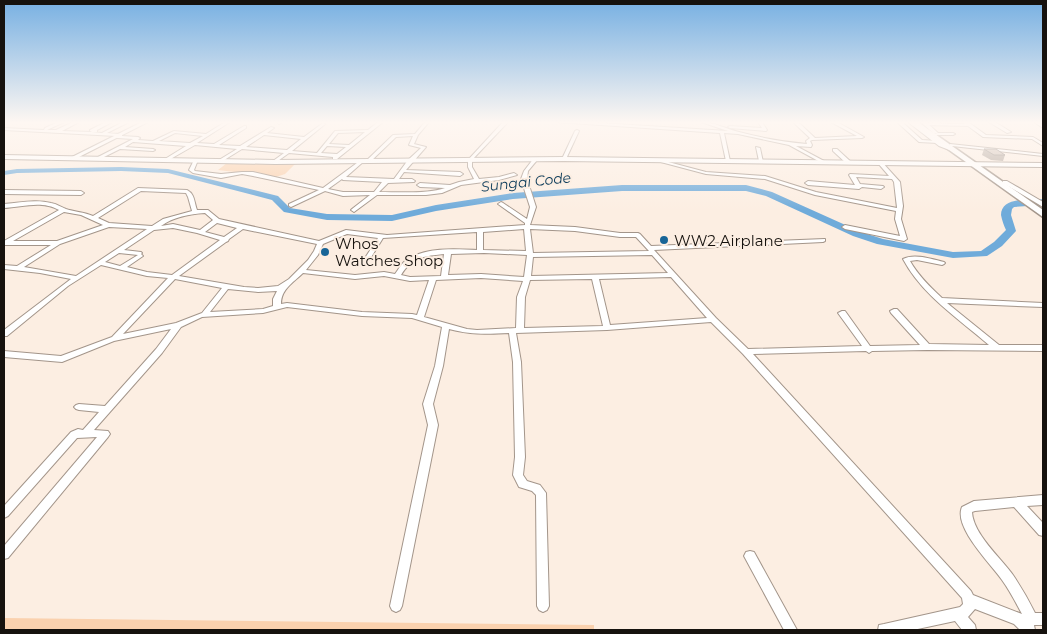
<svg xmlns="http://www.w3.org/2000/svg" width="1047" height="634" viewBox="0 0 1047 634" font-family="Montserrat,sans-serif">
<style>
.green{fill:#fad1ae}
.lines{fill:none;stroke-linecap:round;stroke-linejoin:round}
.river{fill:#6fabda;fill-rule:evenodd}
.minor-casing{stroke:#a3958a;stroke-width:2}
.tertiary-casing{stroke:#a3958a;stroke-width:2}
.secondary-casing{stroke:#a3958a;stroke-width:2}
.trunk-casing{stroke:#a3958a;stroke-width:3}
.minor{fill:#fff;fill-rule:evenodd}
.tertiary{fill:#fff;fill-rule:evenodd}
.secondary{fill:#fff;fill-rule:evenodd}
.trunk{fill:#fff;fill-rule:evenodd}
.wall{fill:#aea197}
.building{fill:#cabbb0;stroke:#8d837b}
.poi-dot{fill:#186597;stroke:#fceee2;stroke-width:2}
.labels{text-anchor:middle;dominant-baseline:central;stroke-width:4;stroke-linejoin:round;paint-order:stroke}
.far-water-label{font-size:14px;font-style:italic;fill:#0d3c5b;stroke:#fceee2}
.poi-label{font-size:15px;fill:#16120e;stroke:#fceee2;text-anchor:start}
</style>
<rect width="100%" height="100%" fill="#fceee2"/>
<path class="green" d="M227,163L295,164L285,174L276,177L218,170Z
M4,618L594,625V630H4Z"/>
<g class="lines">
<path class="river" d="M121,167L168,169L278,196L290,208L327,214L392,215L436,205L513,193L622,185H746L772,192L861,232L883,239L953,252L981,251L994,242L1006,230C1004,226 1002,220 1001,215C1001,196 1031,200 1043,199V205L1014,207L1012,209L1011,215L1016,231L1002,246L987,256L953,258L877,244L853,236L766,196L746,191H622L513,199L436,211L392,221L327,220L284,212L272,200L168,173L121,171L17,173L4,175V171L17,169Z"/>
<defs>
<path id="minor" d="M58,122H64L47,130H56L73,122H79L62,131L92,132L90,131V130L106,122H112L97,130V132H92L102,133L123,122H129L107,133L120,134H122V136L138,137L140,138L138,140L153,141L174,131L206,134L225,122H230L197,143L214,144L244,126H246V128L219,145L240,146L271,127L274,128L267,133L304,137L323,123L325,124L324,125L292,151L317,153L335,131L368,130L378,122H383L337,159H333V157L289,153L275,163H273V161L284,153L242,149L221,162L219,161V160L237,149L195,145L167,161H165V159L186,146L133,142L125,147L153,149L155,150L153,151L120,149L100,159H98V157L133,139L117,138L115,137L116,136L4,130V128L44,130L45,128ZM365,132L349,145L329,144L338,133ZM175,133L203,136L190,143L159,141ZM264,135L301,139L287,150L246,147ZM327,146L346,147L337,154L321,153Z
M277,122H282L279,124Z
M425,122H429L418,135L414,144L426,147L406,170L460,172L463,174L460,176L404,172L399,179H412L415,181L414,182L388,183L379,192C398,192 428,194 445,188L420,187L417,185L420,183L450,185L459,182L474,179L468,167V160L503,122H508L472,160V167L479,179L499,177L514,173L517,175L499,180L461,185L442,193L426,195H377L354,212L351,210L352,209L370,195L343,196L325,191L291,207L289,206V204L319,190L253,176L242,174L221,178L193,173L189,170L194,160L196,159L198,160L194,170L195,171L221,174L242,172H253L323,188L361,160L363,161V162L346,177L394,179L408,160L421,148L409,145L413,136L396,137L370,162L366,161L393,135L415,134ZM342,179L343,180L382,182L374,192H343L328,189Z
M556,122H584L728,131L701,122C714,122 726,129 739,132C761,138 785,142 807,144L806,141L810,138L793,122H798L815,138L857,136L831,122H837L864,137L862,138L812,140L810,141L812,145L811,147L796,146L824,161V163H822L789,145L738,134L724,133L730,161L728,162L726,161L720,133Z
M758,122H762L767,130L766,131L730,128L728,127L730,126L762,128Z
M897,122H902L922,140L938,141L940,142L938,143L919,142Z
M963,122H968L986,135L1033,137L1043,143V146L1032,139L983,137L968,126L926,125L924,124L926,123L965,124Z
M989,122H995L1011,132L1007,133Z
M1034,122H1039L1043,125V128Z
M577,130L579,131L566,159L562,160V159L575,131Z
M937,133H953L955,134L953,135H935V134Z
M950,144L1043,154V156L952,146H950Z
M756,147L760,148L763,162L759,161Z
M833,149H837L850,161V163H846L833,151Z
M534,158L538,159L528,171L527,179L536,207L530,225L575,227L620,233H638L640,234L651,246L825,239V241L823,242L654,250L716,318L748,349L862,346L838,313L842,311H845L870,346L920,345L891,313L890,311L894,309H897L929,344L989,345C959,319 922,295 903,259C914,253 932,259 944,262L945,263L944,264L942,265L917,260L910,261C918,275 930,287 942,298L1043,303V307L947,303L999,345H1043V351L927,350L872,351L869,353L866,351L753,354L971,591L973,595L1022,614C1016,603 1010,591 1002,580C991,564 953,527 962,507L974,501L1043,495V505L1027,506L1043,523V536L1039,535L1014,507L975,511L972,512C973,534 1001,558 1013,575C1021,587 1028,599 1035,613H1043V625H1034L1035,630H1020L1014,624L975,609L968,617L975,625L976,630H962L955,621L913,630H878L879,625L884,624L960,607L963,604L962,598L743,354L711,322L607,330L516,333L521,362L525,457L523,475L527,481L540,485L546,493L549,606L547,610L543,612L539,610L537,606L536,495L532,491L519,487L513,475L515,457L513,362L509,333C485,334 472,335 449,329L443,366L433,404L438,425L402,606L400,610L396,612L392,610L390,606L428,425L423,404L435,366L442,327L412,318L362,316L287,307L263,313L202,317L181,327L162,353L94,430L108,431L110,434L108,437L8,558L4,559V546L97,437L77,438L8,516L4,518V506L71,432L78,429L83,430L99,412L79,410L76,409L74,407L76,405L79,404L105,406L156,349L171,329L114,341L62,362L4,357V351L61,356L112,337L168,278L147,276L101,265L68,286L7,336H4V330L71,279L40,273L4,269V265L17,266L51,245H4V241L59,210C42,200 22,207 4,208V204C19,203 36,199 51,203C57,204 61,207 66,209C75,212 84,212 93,216L138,188L187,190C195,194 194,202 197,210H208L219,219L319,241L346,230L387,235L525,225V223L498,204L501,202L503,203L527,219L530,207L521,179L524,171ZM141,191L186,193L188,197L192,211L163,219L152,226L109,223L98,218ZM64,212L81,215L103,225L57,241H13ZM205,213L213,220L200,230L173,224L161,226C173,217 190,214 205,213ZM217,223L237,228L224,237L205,232ZM109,227L147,229L76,276L24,267L60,244ZM173,228L197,233L220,240L172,275L147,272L127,267L143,256L141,254L142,253L141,252L124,250L154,230ZM243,229L317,244L314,251L308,260L289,279L278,286L258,288L244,287L179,276L226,242L228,241L229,239ZM524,229L526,251L483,250V232ZM530,229L575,231L620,237H636L649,251L533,253ZM477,232V250C455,249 427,247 408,259C402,262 399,269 395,274L384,272L355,275L306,270L318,255L323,244L347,234L378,238L365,258L368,260L370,259L383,238ZM119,253L138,255L120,266L105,262ZM484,253L527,255L524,277L481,274L448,275L451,254ZM444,254L441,276L410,277L401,275C412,257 425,256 444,254ZM652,255L668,273L531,276L533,257ZM303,273L355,279L384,276L410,281L429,280L417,315L412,314L362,312L287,303L281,304C281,289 293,283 303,273ZM671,277L707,318L610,325L599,279ZM481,278L523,281L517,297L516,328L477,330L467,329L424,317L436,280ZM175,279L222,288L202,313L176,323L123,334ZM592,279L603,326L524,328L525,297L530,280ZM228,289L258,292L277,291L273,299V306L263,309L210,312Z
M657,159L706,172L765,176L816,192L897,208L894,182L892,179L856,177L860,184L883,186L884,187L881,189L862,187L859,189L808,185L805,183L808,181L855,185L849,175L850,174L889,176L877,162L881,161L900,182L903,206L901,219L907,239L904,241L845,229L842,227L845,225L900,236L895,219L896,211L815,195L765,179L706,174L657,161Z
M4,190L81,191L84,193L81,195L4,194Z
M750,551L754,552L797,630H784L744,556L746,552Z"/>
<path id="tertiary" d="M142,122H148L75,159L70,158Z
M908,122H914L943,144L955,149L952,151L939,146Z
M921,122H926L938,133L934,134Z
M1003,181H1007L1043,202V207L1003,183Z"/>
<path id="secondary" d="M4,155L275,160L564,157L1043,163V167L564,161L275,164L4,159Z"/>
<path id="trunk" d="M910,122H918L1043,210V217Z"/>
</defs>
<use href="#minor" class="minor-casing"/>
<use href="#tertiary" class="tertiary-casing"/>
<use href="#secondary" class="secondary-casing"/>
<use href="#trunk" class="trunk-casing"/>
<use href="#minor" class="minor"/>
<use href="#tertiary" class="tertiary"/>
<use href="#secondary" class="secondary"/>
<use href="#trunk" class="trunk"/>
</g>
<path class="wall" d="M984,149L1005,155L1003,161L991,160L982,155Z"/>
<path class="building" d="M984,149H996L1005,155H994Z"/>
<linearGradient id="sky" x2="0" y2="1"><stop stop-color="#77b0e2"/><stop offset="0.58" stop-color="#fef7f2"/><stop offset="1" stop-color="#fef7f2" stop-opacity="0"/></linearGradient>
<rect width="1047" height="211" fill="url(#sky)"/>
<g class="poi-dot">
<circle cx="664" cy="240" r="5"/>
<circle cx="325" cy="252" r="5"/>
</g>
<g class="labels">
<g class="far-water-label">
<text transform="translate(526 182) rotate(-6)">Sungai Code</text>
</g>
<g class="poi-label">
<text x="674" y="240">WW2 Airplane</text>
<text x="335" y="243">Whos<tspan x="335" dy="17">Watches Shop</tspan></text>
</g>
</g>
<rect width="1047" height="634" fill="none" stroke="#16120e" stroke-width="10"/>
</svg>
